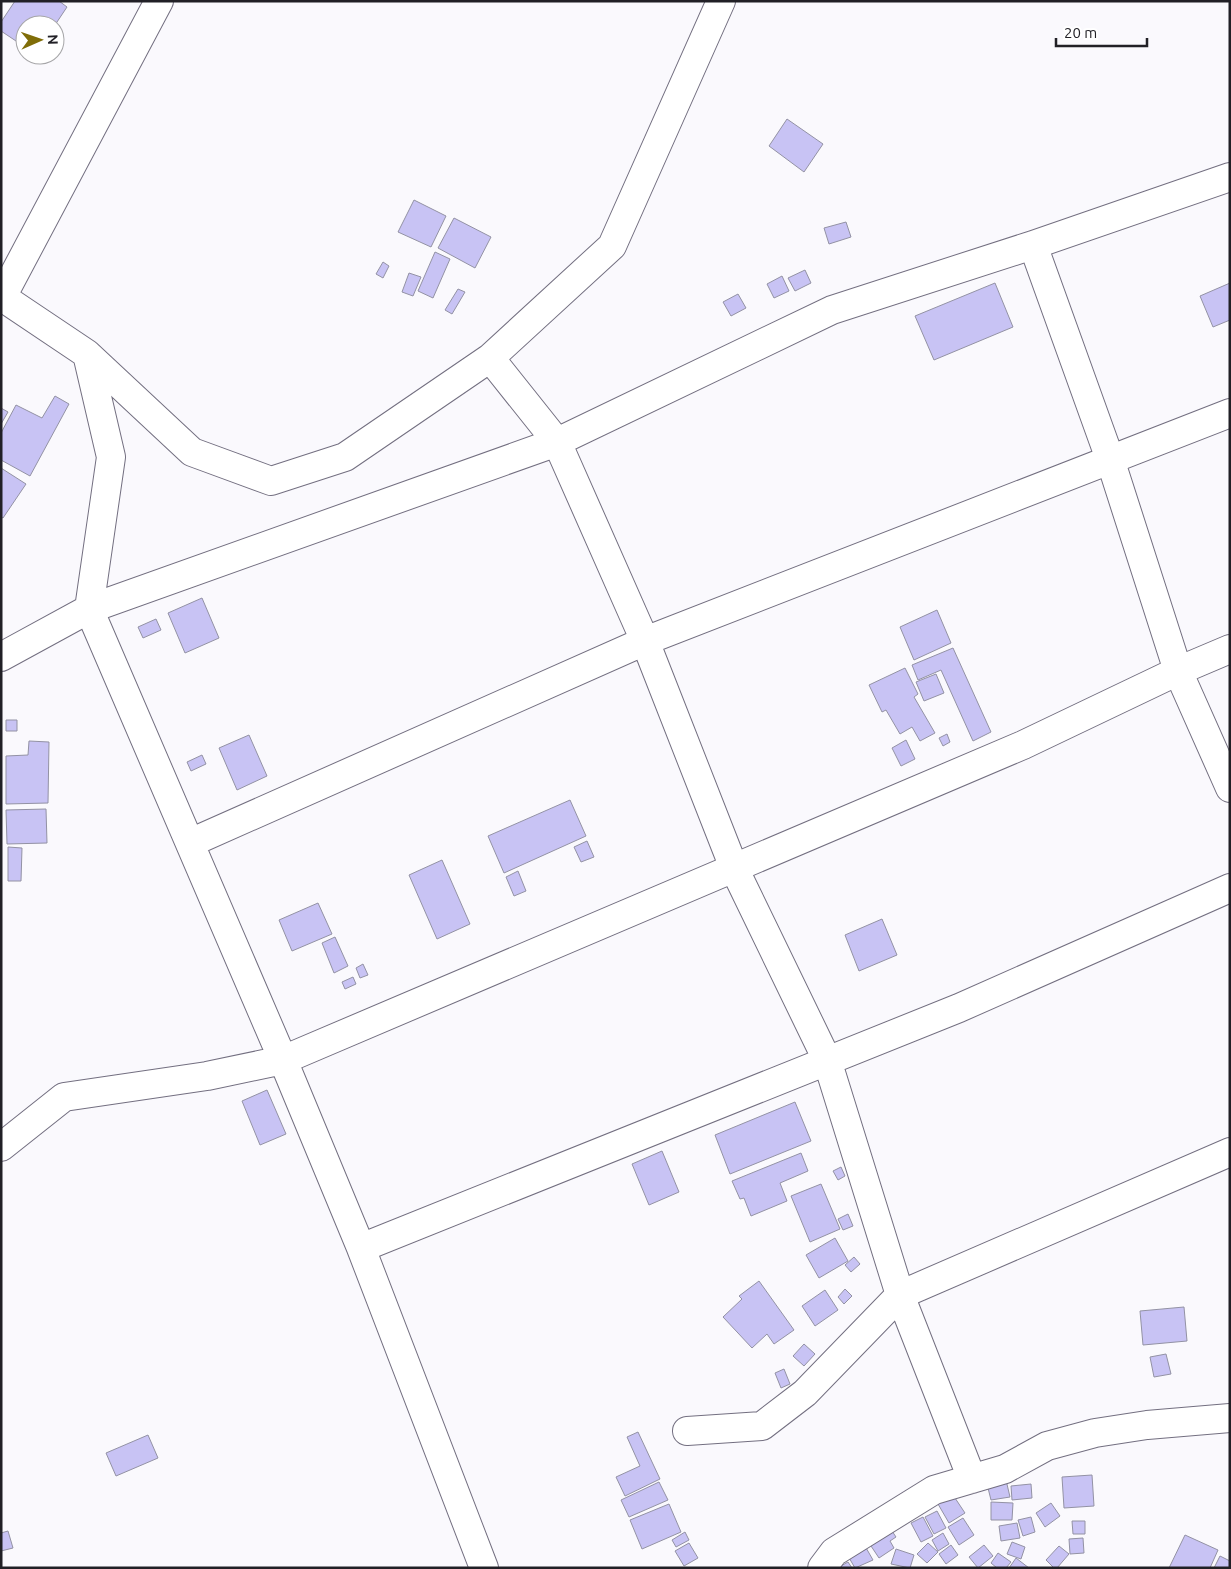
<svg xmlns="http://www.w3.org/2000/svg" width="1231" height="1569" viewBox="0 0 1231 1569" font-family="Ubuntu,sans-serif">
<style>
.building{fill:#c8c3f4;stroke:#9392a4}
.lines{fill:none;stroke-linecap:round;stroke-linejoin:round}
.minor-casing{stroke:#736f80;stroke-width:30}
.minor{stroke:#fff;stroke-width:28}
</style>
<rect width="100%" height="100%" fill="#faf9fd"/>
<path class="building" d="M15,1H59L67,7L55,25H25V47L1,31V22Z
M787,119L823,144L804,172L769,146Z
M414,200L446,216L431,247L398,232Z
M454,218L491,237L475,268L438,248Z
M846,222L851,237L829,244L824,228Z
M435,252L450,259L433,298L418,291Z
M383,262L389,266L383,278L376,274Z
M805,270L811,283L795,291L788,278Z
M409,273L421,277L413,296L402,292Z
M782,276L789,291L774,298L767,284Z
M995,283L1013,327L934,360L915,316Z
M1230,283V320L1213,327L1200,296Z
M458,289L465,292L452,314L445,310Z
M738,294L746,308L731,316L723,302Z
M55,396L69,404L30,476L1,460V433L16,405L42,418Z
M1,408L8,412L1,424Z
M1,468L26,484L3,518L1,517Z
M202,598L219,638L185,653L168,613Z
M937,610L951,643L914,660L900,627Z
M156,619L161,630L143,638L138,627Z
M953,648L991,732L973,741L941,670L918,680L912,665Z
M905,668L918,694L914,697L935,733L920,741L912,727L900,734L886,710L882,712L869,685Z
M936,674L944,693L924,701L916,682Z
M6,720H17V731H6Z
M947,734L950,742L943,746L939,738Z
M249,735L267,776L237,790L219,748Z
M906,740L915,759L901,766L892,748Z
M29,741L49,742L48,803L6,804V756L28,755Z
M202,755L206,764L191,771L187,762Z
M570,800L586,836L504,873L488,836Z
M46,809L47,843L7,844L6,810Z
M587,841L594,857L581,862L574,847Z
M8,847L22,848L21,881H8Z
M442,860L470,924L437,939L409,875Z
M518,871L526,891L514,896L506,877Z
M318,903L332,934L292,951L279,920Z
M882,919L897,955L859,971L845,935Z
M335,937L348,966L334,973L322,943Z
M363,964L368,975L360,978L356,968Z
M353,977L356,984L345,989L342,982Z
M267,1090L286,1134L260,1145L242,1101Z
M795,1102L811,1141L730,1174L715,1135Z
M662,1151L679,1192L649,1205L632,1164Z
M801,1153L808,1171L780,1183L787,1201L751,1216L744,1198L740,1199L732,1181Z
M841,1167L845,1176L838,1180L833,1171Z
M821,1184L840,1229L810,1242L791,1196Z
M848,1214L853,1226L843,1230L838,1219Z
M835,1238L848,1261L819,1278L806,1255Z
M854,1257L860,1264L851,1272L845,1265Z
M759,1281L794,1330L774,1344L767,1334L752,1348L723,1317L742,1299L739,1296Z
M845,1289L852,1296L844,1304L838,1297Z
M825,1290L838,1310L815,1326L802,1306Z
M1184,1307L1187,1341L1143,1345L1140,1311Z
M804,1344L815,1354L804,1366L793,1356Z
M1166,1354L1171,1374L1154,1377L1150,1357Z
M784,1369L790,1384L781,1388L775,1373Z
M638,1432L660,1479L625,1496L616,1477L640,1466L627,1437Z
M148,1435L158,1458L116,1476L106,1453Z
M1092,1475L1094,1506L1064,1508L1062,1477Z
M1006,1480L1010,1497L991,1500L987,1484Z
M659,1482L668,1500L629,1517L621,1500Z
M1031,1484L1032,1498L1012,1500L1011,1486Z
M953,1495L965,1513L949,1523L938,1504Z
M991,1502L1013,1503L1012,1520H991Z
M1051,1503L1060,1516L1045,1527L1036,1513Z
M669,1504L681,1532L642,1549L630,1520Z
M937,1511L946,1528L934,1534L925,1517Z
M923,1517L933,1536L921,1542L911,1523Z
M1031,1517L1035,1532L1023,1536L1018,1520Z
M963,1518L974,1535L959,1545L948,1527Z
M1072,1521H1085V1534H1073Z
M1017,1523L1020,1538L1001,1541L999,1526Z
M888,1525L896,1537L890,1541L894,1548L879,1558L867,1540Z
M8,1531L13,1548L1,1551V1533Z
M685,1532L689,1540L676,1547L672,1540Z
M943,1533L949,1544L938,1551L932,1540Z
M1185,1535L1218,1550L1210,1568H1169Z
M1083,1538L1084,1553L1070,1554L1069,1539Z
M1012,1542L1025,1547L1021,1559L1007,1554Z
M689,1543L698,1558L684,1566L675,1551Z
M928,1543L938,1552L927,1563L917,1554Z
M951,1545L958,1555L946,1564L939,1554Z
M984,1545L993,1556L978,1568L969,1557Z
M865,1546L873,1560L855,1568L848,1556Z
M1059,1546L1069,1554L1057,1568H1054L1046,1560Z
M896,1549L914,1555L910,1568L891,1564Z
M998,1553L1011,1562L1006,1568H997L991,1563Z
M1220,1556L1230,1561V1568H1214Z
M1016,1558L1029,1568H1009Z
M848,1562L852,1568H840L839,1567Z"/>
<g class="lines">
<defs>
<path id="minor" d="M1033,245L1110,459L1178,671L1230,788
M2,297L87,354L111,457L89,609L283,1060L361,1248L484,1568
M1,299L159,1
M87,354L192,452L271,481L345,457L490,358L612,246L721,1
M490,358L557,442L645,641L734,868L827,1060L900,1295L972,1479
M1,657L89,609L557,442L832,310L1033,245L1230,177
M190,843L645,641L1230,413
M1,1147L64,1097L207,1076L283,1060L1023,745L1178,671L1230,649
M361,1248L959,1008L1230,888
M687,1431L762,1426L805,1393L900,1295L1230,1152
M822,1568L834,1552L934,1490L1005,1469L1047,1446L1095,1433L1147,1425L1230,1418"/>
</defs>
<use href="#minor" class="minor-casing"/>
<use href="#minor" class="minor"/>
</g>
<rect width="1231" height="1569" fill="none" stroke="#212026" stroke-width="5"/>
<g transform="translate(40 40) rotate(88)"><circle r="24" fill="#ffffff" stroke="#a6a6a8"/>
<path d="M0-4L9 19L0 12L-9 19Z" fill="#806d08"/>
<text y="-8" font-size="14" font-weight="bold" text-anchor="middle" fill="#212026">N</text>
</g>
<path d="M1056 38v8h91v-8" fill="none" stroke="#212026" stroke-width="2.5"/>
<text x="1064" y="38" font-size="15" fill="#212026" stroke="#ffffff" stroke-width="4" paint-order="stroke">20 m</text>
</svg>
